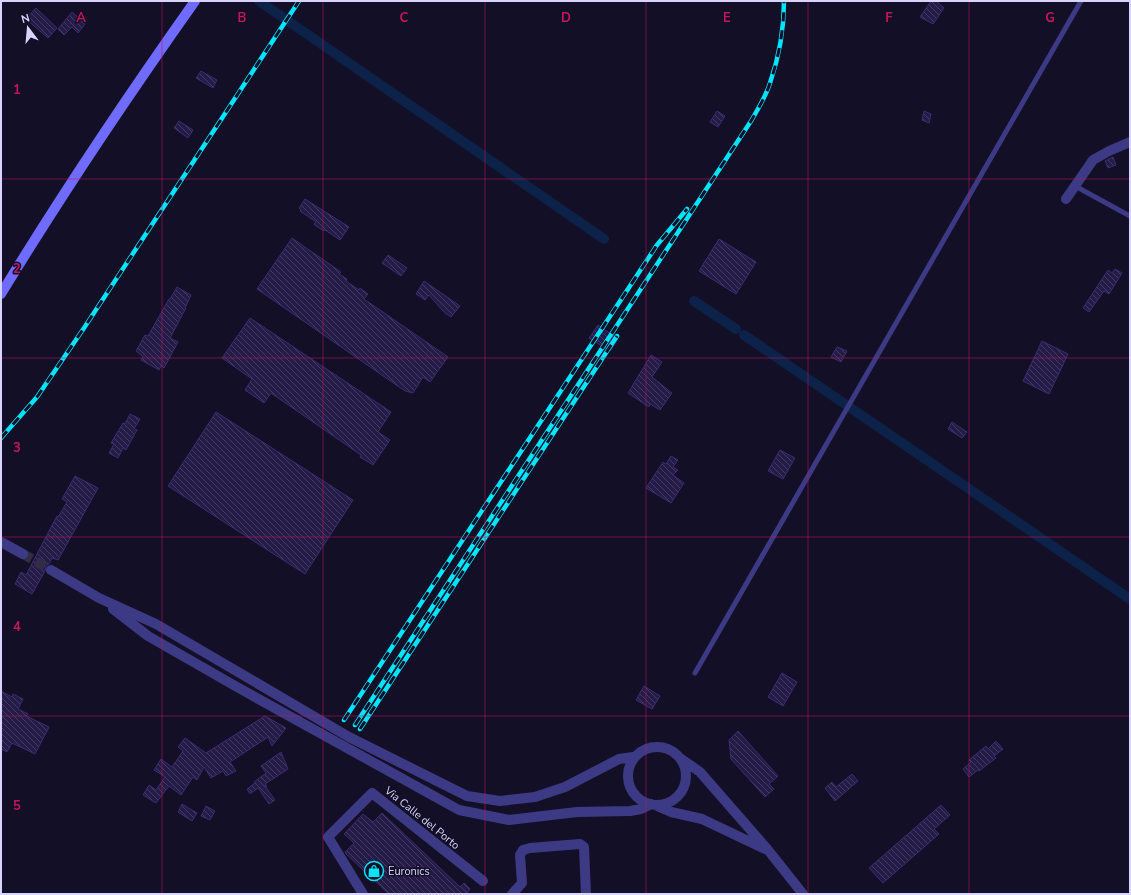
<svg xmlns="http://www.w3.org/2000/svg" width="1131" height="895" viewBox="0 0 1131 895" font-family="'Nunito Sans',sans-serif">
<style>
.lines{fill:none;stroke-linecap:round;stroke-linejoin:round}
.canal{stroke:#0c2248;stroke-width:10}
.building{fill:url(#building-back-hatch);stroke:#3b2d73}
.street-tunnel{stroke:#312d47;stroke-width:10;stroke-dasharray:10 5;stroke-linecap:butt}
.lane{stroke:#3d3a85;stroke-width:5}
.street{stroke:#3d3a85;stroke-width:10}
.secondary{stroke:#6f6bff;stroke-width:10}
.rail-casing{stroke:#00e5ff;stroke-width:4.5}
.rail{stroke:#130f26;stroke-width:3;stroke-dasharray:9;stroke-linecap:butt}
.grid{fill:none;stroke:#c2185b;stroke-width:1;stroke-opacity:0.55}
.labels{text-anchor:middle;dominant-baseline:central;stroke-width:3;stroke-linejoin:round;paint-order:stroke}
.street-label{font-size:11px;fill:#d9d4ff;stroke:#130f26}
.poi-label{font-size:11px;fill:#d9d4ff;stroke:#130f26;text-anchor:start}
.grid-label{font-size:13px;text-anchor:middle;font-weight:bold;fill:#c2185b;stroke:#130f26;stroke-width:3;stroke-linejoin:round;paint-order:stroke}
</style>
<defs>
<pattern id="building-back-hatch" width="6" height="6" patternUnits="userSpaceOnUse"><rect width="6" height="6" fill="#241b47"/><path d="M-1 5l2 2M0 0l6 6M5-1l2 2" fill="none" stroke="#433b63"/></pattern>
</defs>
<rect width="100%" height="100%" fill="#130f26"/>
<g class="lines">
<path class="canal" d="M259,1L604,239
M694,301L736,329
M744,335L1130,599"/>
</g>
<path class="building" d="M931,1H936L944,8L933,24L920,17Z
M36,8L57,28L48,38L26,19Z
M72,12L85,24L78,33L72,27L64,35L58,29Z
M201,71L217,80L213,88L196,78Z
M717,111L725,116L718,127L710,122Z
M924,111L931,114L929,123L922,120Z
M179,121L193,130L188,138L174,128Z
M1113,157L1116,165L1108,168L1105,161Z
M305,199L349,227L340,240L325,230L324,231L316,226L314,224L316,222L300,211L301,210L299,208Z
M292,238L341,272L339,274L347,279L346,281L359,290L360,288L368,294L364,299L448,357L430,382L423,377L413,393L405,391L257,289Z
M719,239L756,262L736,294L699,271Z
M388,255L407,268L401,276L382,263Z
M1115,269L1122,273L1109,294L1104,291L1089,312L1083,308L1108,270L1112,273Z
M424,281L460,306L451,317L444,312L429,295L425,300L416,294Z
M177,287L191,295L185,308H186L170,338L178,342L164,368L161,366L159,370L141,360L143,357L136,351L145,335L148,336L169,299H170Z
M250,318L391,412L378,432L390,440L373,465L360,457L361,455L271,393L264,403L245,390L252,379L222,358Z
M598,325L618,339L610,351L589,338Z
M1042,341L1068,354L1049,394L1023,381Z
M837,347L847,351L841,362L831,357Z
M651,355L662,362L652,377L672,393L660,410L650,404L649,407L628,393Z
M216,412L353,500L305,574L168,486Z
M130,414L140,419L134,429L137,430L126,450L123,448L118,458L109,453L114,444L111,443L123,423L125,424Z
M952,422L967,432L962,438L948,429Z
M780,450L795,458L783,479L768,471Z
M671,456L678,460L673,467L678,470L673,475L684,483L671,503L646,488L663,462L666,464Z
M75,476L98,488L58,560L52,558L49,564L46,566L45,571L32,594L15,584L21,572L26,575L57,516L58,517L67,502L62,499Z
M782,673L797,682L783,706L768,697Z
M644,686L660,696L652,709L636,700Z
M1,691L12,697L13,694L23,699L18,709L28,714L26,716L49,727L35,754L12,743L7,752L1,749Z
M265,716L286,728L272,746L268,737L230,762L236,771L226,776L223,771L211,778L204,767L197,780L193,777L181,795L169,786L156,803L143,795L149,785L156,790L165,777L154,770L161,759L172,767L183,751L178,747L185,738L206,753Z
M738,731L778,776L769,784L774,789L765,797L731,759L729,740Z
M996,741L1003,749L994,756L996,758L979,771L978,770L969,777L963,769L971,762L969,760L986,746L988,749Z
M281,752L288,769L265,784L267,786H265L275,800L269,804L258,788L250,794L247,789L255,783L254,782L266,773L261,766Z
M852,774L858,781L835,801L825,788L832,782L836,787Z
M182,804L197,813L192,821L178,812Z
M941,805L950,815L934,829L939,834L883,883L869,868Z
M206,806L215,811L210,820L201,816Z
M382,813L460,887L464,883L470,889L467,893L468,894H389L346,854L345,852L354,843L344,834L363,814L373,822Z"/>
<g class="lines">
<path class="street-tunnel" d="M23,554L51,570"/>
<path class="lane" d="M1075,186L1130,216
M695,673L1081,1"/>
<path class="street" d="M1066,199L1093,160L1109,151L1130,142
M1,542L23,554
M51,570L99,598L156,624L349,737L467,796L500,801L535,797L565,787L619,759L633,757
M113,609L148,636L237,687L459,810L509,820L577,812L630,811L641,809L651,804
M628 776a29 29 0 1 1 58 0a29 29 0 1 1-58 0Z
M680,758L700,772L768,850L803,894
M657,806L671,812L702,819L765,849
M363,894L328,837L372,793L483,881
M512,894L522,883L520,855L523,850L530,848L580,844L584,847L586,894"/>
<path class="secondary" d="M1,294C62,194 127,97 195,1"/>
<defs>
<path id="rail" d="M1,438L37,397L84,328L299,1
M344,720L657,245L687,209
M355,725L751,121C758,109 766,96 770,83C779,57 784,28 784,1
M360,729L617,336"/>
</defs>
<use href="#rail" class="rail-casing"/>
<use href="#rail" class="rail"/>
</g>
<path class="grid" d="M162,1V894M323,1V894M485,1V894M646,1V894M808,1V894M969,1V894M1,179H1130M1,358H1130M1,537H1130M1,716H1130"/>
<defs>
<symbol id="shop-ring" viewBox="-11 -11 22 22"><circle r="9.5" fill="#130f26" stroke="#00e5ff" stroke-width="1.5"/><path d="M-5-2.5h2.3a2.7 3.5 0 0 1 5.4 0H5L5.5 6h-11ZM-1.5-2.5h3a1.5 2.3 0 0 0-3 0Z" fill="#00e5ff"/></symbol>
</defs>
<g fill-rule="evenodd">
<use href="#shop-ring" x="363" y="860" width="22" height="22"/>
</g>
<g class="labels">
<g class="street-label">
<text transform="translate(422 818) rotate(39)">Via Calle del Porto</text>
</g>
<g class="poi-label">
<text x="388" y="871">Euronics</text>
</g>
</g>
<g class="grid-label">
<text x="81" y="22">A</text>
<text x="242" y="22">B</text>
<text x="404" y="22">C</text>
<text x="566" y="22">D</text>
<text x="727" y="22">E</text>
<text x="889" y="22">F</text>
<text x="1050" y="22">G</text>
<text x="17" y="94">1</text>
<text x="17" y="273">2</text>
<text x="17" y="452">3</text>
<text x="17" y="631">4</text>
<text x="17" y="810">5</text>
</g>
<rect width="1131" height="895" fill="none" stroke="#d9d4ff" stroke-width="4"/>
<g transform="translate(28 28) rotate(344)" stroke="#130f26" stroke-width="3" paint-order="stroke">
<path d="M0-3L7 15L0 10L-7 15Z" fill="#d9d4ff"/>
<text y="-6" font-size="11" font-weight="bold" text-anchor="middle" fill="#d9d4ff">N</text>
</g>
</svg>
